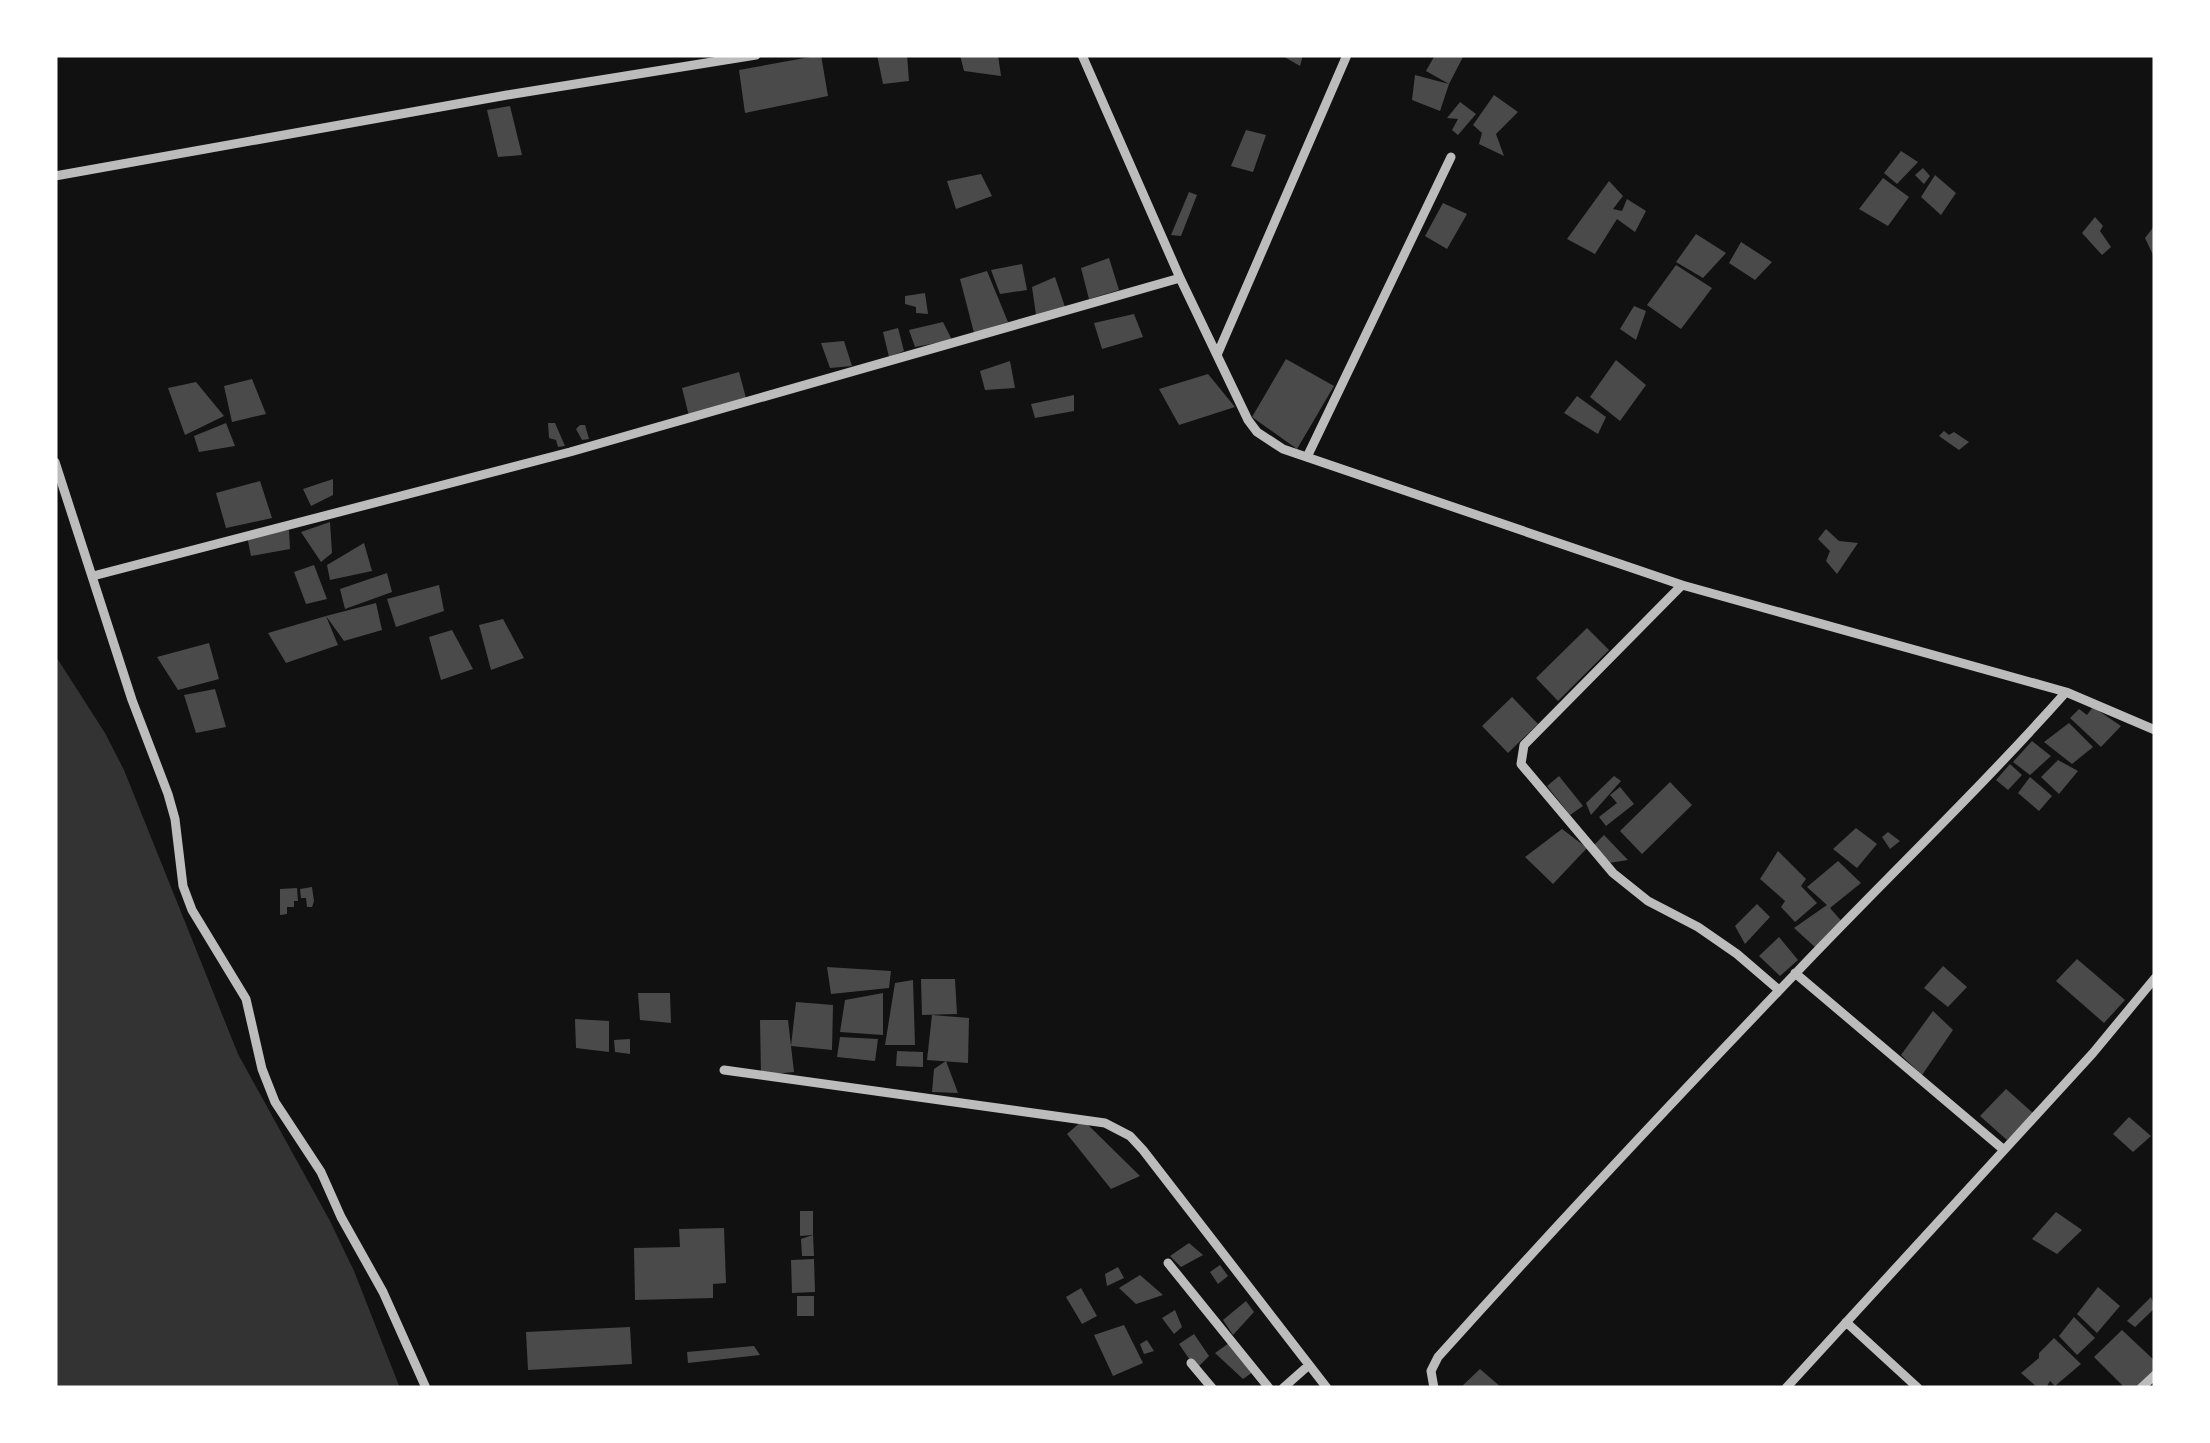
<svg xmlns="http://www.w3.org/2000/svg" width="2210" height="1443" viewBox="0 0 2210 1443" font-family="'Roboto Condensed',sans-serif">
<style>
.water{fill:#333}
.building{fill:#4a4a4a}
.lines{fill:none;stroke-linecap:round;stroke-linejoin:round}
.minor{stroke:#bcbcbc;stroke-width:9}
</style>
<rect width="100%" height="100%" fill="#111"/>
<path class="water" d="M55,655L105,733L124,770L238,1054L330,1221L354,1271L400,1388H55Z"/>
<path class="building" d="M821,55L828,96L745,113L739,70Z
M877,55H907L909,81L883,84Z
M960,55H998L1001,76L964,71Z
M1281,55H1303L1300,66Z
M1435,55H1464L1449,84L1426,71Z
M1415,75L1449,84L1440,111L1412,100Z
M1494,95L1518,112L1496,134L1504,156L1479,144L1482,133L1473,125Z
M1460,102L1476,114L1458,135L1452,130L1458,119L1447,118Z
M510,106L522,155L498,157L487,110Z
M1246,130L1266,135L1253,172L1231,166Z
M1901,151L1918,162L1897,184L1884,173Z
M1923,168L1930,176L1924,184L1915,175Z
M981,174L992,196L956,209L947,181Z
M1935,175L1956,193L1941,215L1921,197Z
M1883,178L1909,197L1888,226L1859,209Z
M1609,181L1623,196L1613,209L1622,211L1627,199L1646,211L1635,232L1617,219L1595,254L1567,239Z
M1189,192L1197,195L1181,236L1171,235Z
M1443,203L1467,214L1447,249L1425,236Z
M2095,217L2103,226L2100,231L2111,247L2102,255L2082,233Z
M2155,225V259L2145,238Z
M1696,234L1726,253L1703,278L1676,262Z
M1741,242L1772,262L1755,280L1729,263Z
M1109,258L1119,290L1089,299L1081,268Z
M1022,264L1027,290L1000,294L991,270Z
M1676,265L1712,288L1681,329L1647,305Z
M987,271L1008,322L974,333L960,279Z
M1055,277L1065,307L1036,315L1032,287Z
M925,293L928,314L916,313V307L905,304V296Z
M1634,306L1646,311L1636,340L1620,329Z
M1134,314L1143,337L1102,349L1094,323Z
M943,322L952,340L915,347L909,330Z
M898,328L904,351L889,357L883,332Z
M844,341L852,366L830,368L821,343Z
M1286,359L1334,386L1297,449L1252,417Z
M1616,360L1646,385L1620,421L1590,397Z
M1010,361L1015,388L985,390L980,371Z
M739,372L746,398L689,416L682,388Z
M1208,374L1235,407L1179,425L1159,389Z
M252,379L266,414L232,422L224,386Z
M196,382L224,416L185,435L168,388Z
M1074,395V411L1035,418L1031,404Z
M1577,396L1606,417L1598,434L1564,413Z
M226,423L235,446L199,452L194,436Z
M548,423H555L565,446L558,447L556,440L549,438Z
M580,425H585L589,439L582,440L576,429Z
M1944,431L1949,435L1954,432L1969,442L1959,450L1939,436Z
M333,479V495L311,506L303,489Z
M260,481L272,518L226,528L216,493Z
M330,522L332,553L321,562L301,532Z
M1826,529L1839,541L1858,543L1837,574L1826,561L1830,551L1818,539Z
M289,530L290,549L251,556L247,536Z
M364,543L372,571L330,580L327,565Z
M314,565L327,599L306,604L294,572Z
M387,573L392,592L345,609L340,589Z
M439,585L444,611L396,627L387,599Z
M376,603L382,630L344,641L326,616Z
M326,616L338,645L286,663L268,633Z
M503,619L524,658L491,670L479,625Z
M1587,628L1609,650L1558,701L1536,678Z
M452,630L473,669L441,680L429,637Z
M209,643L219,679L178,690L157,657Z
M215,689L226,727L196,733L184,695Z
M1512,697L1538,724L1508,753L1482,726Z
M2093,707L2121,726L2101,747L2070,718L2079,709L2087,715Z
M2069,723L2093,747L2072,764L2044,742Z
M2032,741L2051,756L2030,775L2013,762Z
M2058,760L2078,771L2059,794L2041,777Z
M2010,764L2022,775L2008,790L1996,780Z
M1559,776L1583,806L1570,815L1547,786Z
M1614,776L1621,781L1591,815L1586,803Z
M2030,777L2052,796L2039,811L2018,793Z
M1670,782L1692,805L1642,854L1620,831Z
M1620,787L1634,804L1606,826L1599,817L1617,803L1610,795Z
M1856,828L1877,844L1857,868L1833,849Z
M1562,829L1587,848L1553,884L1525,857Z
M1888,832L1900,841L1890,849L1882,837Z
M1604,835L1628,860L1609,863L1594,845Z
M1778,851L1806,879L1801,886L1817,903L1795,922L1781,907L1785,901L1760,879Z
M1838,861L1861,883L1830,908L1844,924L1816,948L1794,928L1827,905L1807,887Z
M312,887L314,901L312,907H307L306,898H301L300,889Z
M297,888L298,901H294V907H287V914L280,915V889Z
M1757,904L1770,917L1745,944L1735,926Z
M1779,937L1798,960L1780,976L1759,956Z
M2077,959L2125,1000L2104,1023L2056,981Z
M1943,966L1967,987L1948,1007L1924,988Z
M827,967L891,971L889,988L831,994Z
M921,979H955L957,1014L922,1015Z
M913,980L915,1045H885L895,983Z
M638,993H670L671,1023L640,1020Z
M883,993V1035L840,1032L845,1000Z
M796,1002L833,1005L832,1050L791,1046Z
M1933,1011L1953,1030L1922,1075L1901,1055Z
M932,1015L969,1018L968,1063L927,1060Z
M575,1019L609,1021V1052L576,1048Z
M760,1020H788L794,1072L761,1075Z
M840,1037L878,1039L875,1061L837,1057Z
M630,1039V1054L615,1052L614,1040Z
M897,1051L923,1052V1067L896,1066Z
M946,1061L958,1093L932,1092L934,1069Z
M2006,1089L2033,1113L2007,1140L1980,1116Z
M2129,1117L2151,1136L2133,1152L2113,1134Z
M1083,1120L1140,1176L1111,1189L1067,1134Z
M800,1211H813V1235L800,1236Z
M2056,1212L2082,1230L2057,1254L2032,1239Z
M724,1228L726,1283L713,1284V1298L635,1300L634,1248L680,1247L679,1229Z
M813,1235L814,1256H802L801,1239Z
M1189,1243L1203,1255L1181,1267L1170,1256Z
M814,1259L815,1292L792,1293L791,1260Z
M1220,1265L1228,1276L1218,1284L1210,1272Z
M1118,1267L1124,1278L1107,1286L1105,1274Z
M1140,1275L1163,1295L1136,1304L1119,1288Z
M2098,1287L2120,1306L2097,1333L2077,1314Z
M1081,1288L1097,1316L1082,1324L1066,1297Z
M797,1296H814V1316H797Z
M2151,1297L2155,1308L2135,1327L2127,1321Z
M1246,1301L1254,1312L1233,1335L1223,1320Z
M1175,1310L1182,1327L1174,1334L1162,1318Z
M2074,1317L2095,1338L2077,1355L2059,1336Z
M1124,1325L1143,1363L1113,1376L1094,1335Z
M630,1327L632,1364L528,1370L526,1332Z
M2122,1330L2155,1361V1371L2137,1388H2125L2094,1357Z
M1194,1334L1209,1356L1196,1369L1179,1344Z
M2054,1338L2081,1364L2055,1386L2050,1381L2046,1388H2038L2021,1373L2039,1358V1353Z
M1147,1340L1154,1351L1144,1354L1140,1344Z
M1232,1341L1253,1372L1243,1379L1215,1353Z
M754,1346L760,1355L688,1363L687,1352Z
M1480,1369L1502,1388H1460Z"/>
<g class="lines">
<path class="minor" d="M1082,55L1180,278L1248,420L1257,432L1283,449L1682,585L2066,692L2155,730
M55,176L507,95L756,55
M1217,355L1347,55
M1307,457L1451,157
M55,462L132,700L168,794L175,819L183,886L192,910L246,999L262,1069L275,1102L321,1172L341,1217L383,1292L426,1388
M93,576L570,452L1180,278
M1682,585L1524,745L1521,764L1613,873L1648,901L1698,927L1737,954L1779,990
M1795,973L2004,1150
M724,1070L1105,1123L1130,1136L1143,1150L1327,1388
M1168,1263L1269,1388
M1846,1322L1918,1388
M1191,1363L1212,1388
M1283,1388L1309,1365
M1434,1388L1431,1371L1438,1357C1554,1228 1673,1101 1794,975C1884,880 1979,790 2066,692
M1786,1388L2093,1053L2155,978
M2141,1388L2155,1375"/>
</g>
<rect width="2210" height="1443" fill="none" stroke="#ffffff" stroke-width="115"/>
</svg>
